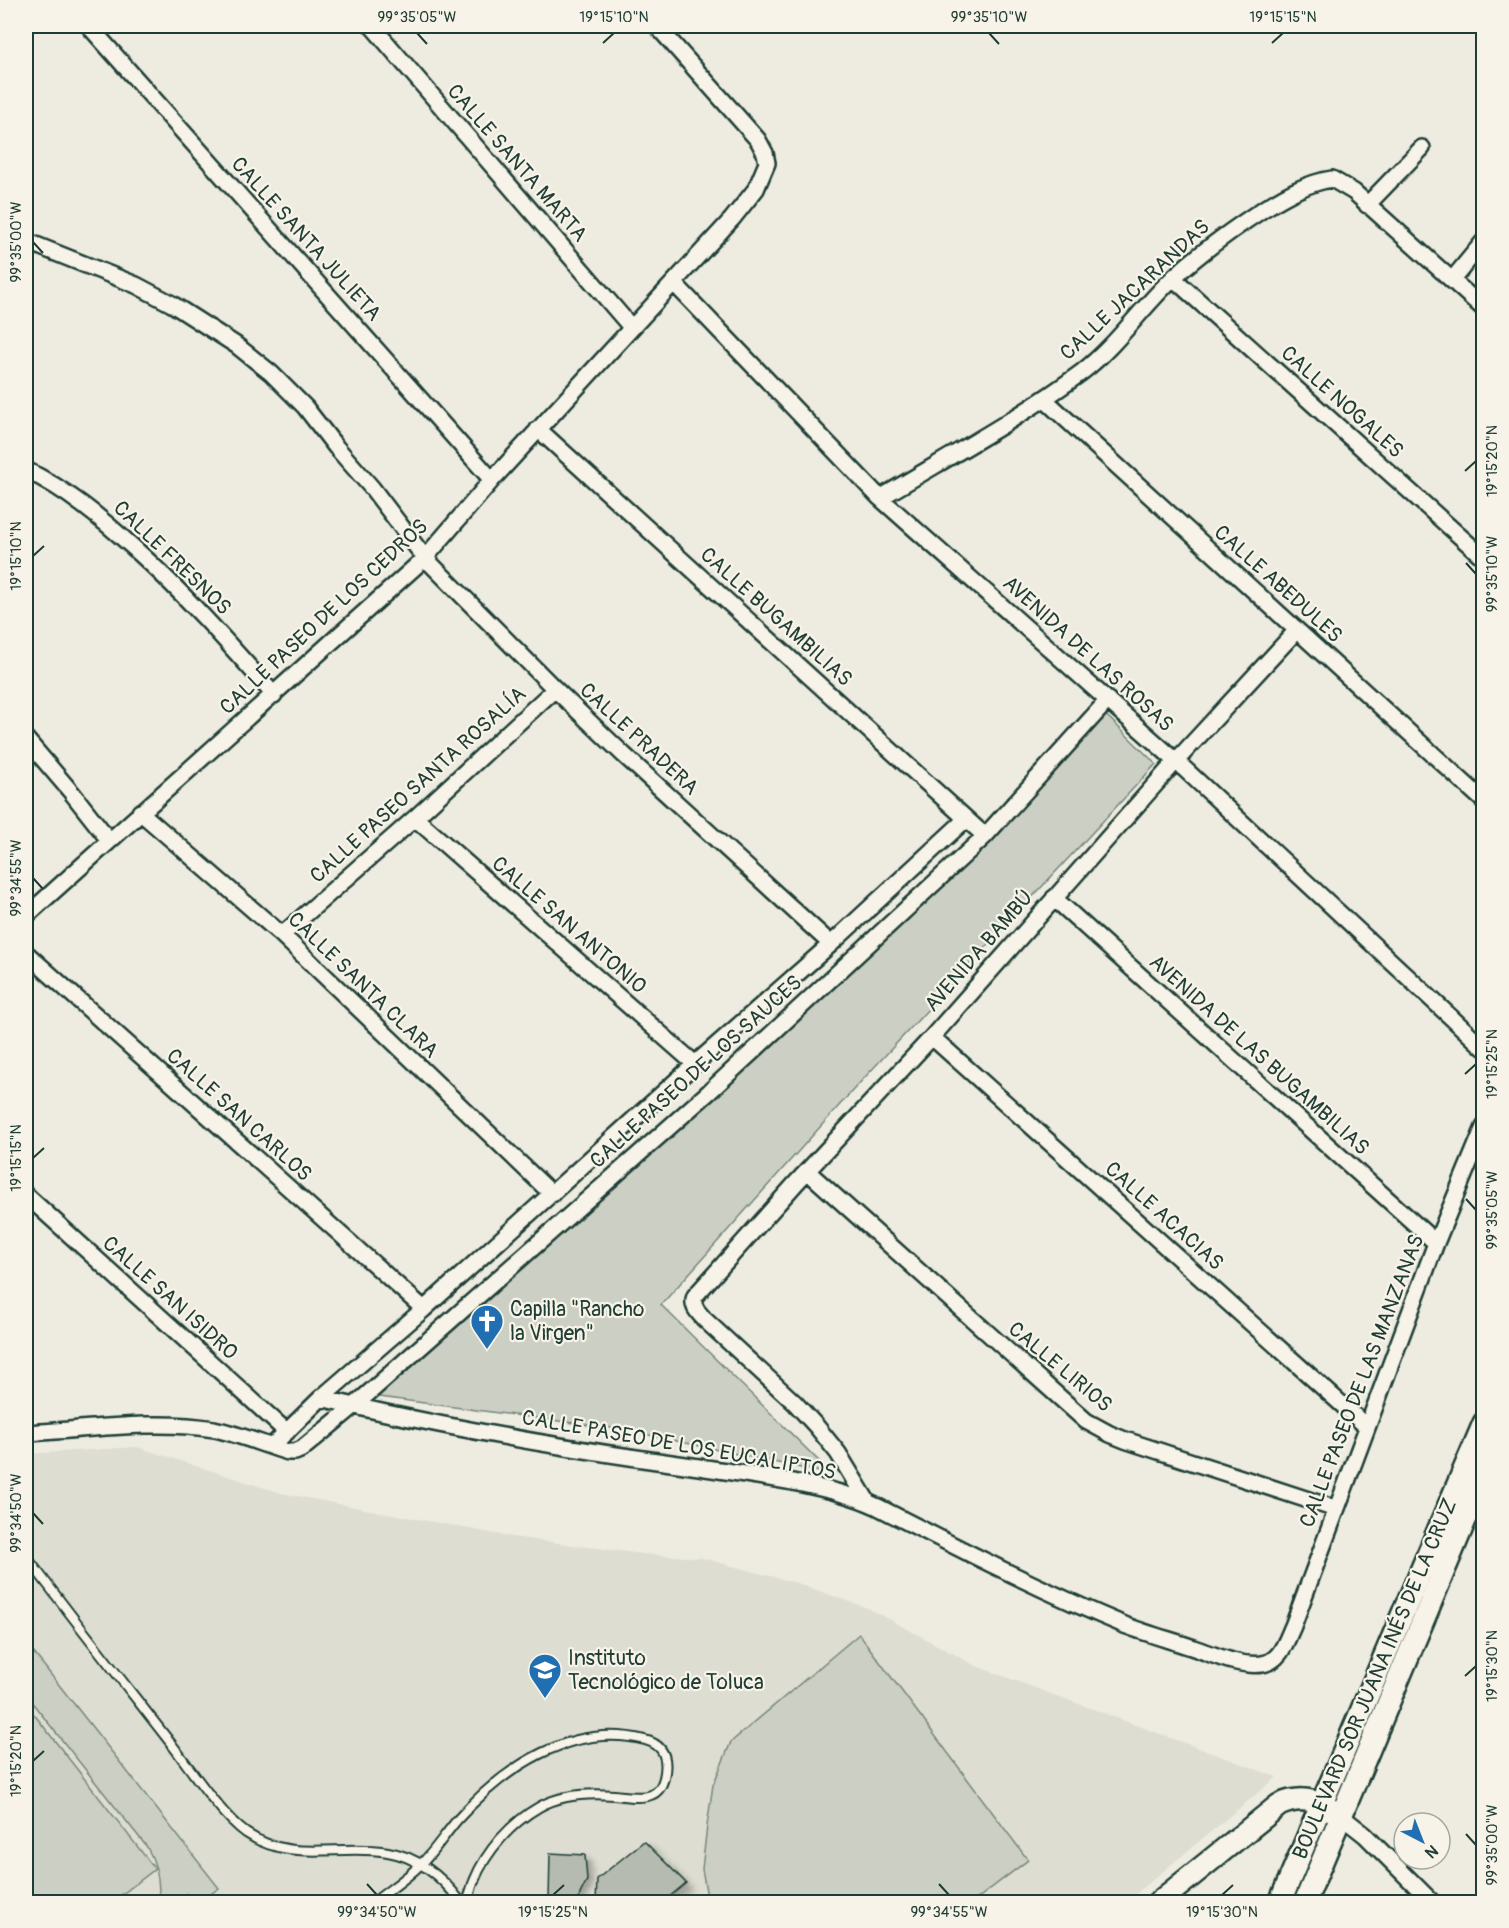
<svg xmlns="http://www.w3.org/2000/svg" width="1509" height="1928" viewBox="0 0 1509 1928" font-family="Pangolin,sans-serif">
<style>
.built{fill:#ddddd2}
.green{fill:#cccfc4;stroke:#76867c;stroke-width:1.5}
.building{fill:#b5bbb0;stroke:#1f3d34;stroke-width:1.5;filter:url(#shadow)}
.lines{fill:none;stroke-linecap:round;stroke-linejoin:round}
.lane-casing{stroke:#1f3d34;stroke-width:12}
.street-casing{stroke:#1f3d34;stroke-width:20}
.secondary-casing{stroke:#1f3d34;stroke-width:26}
.lane{stroke:#f7f3e8;stroke-width:8}
.street{stroke:#f7f3e8;stroke-width:15}
.secondary{stroke:#f7f3e8;stroke-width:21}
.ticks{fill:none;stroke:#1f3d34;stroke-width:2}
.labels{text-anchor:middle;dominant-baseline:central;stroke-width:4.5;stroke-linejoin:round;paint-order:stroke}
.street-label{font-size:21px;fill:#1f3d34;stroke:#f7f3e8}
.poi-label{font-size:21px;fill:#1f3d34;stroke:#f7f3e8;text-anchor:start}
.neatline{fill:none;stroke:#1f3d34;stroke-width:2}
.ticks-label{font-size:15px;text-anchor:middle;fill:#1f3d34}
</style>
<defs>
<filter id="shadow"><feDropShadow dx="5.5" dy="5.5" stdDeviation="3" flood-color="#0004"/></filter>
</defs>
<rect width="100%" height="100%" fill="#eeece1"/>
<filter id="ink" filterUnits="userSpaceOnUse"><feTurbulence type="fractalNoise" baseFrequency=".0167" numOctaves="2"/><feDisplacementMap in="SourceGraphic" scale="12" xChannelSelector="R" yChannelSelector="G"/><feConvolveMatrix kernelMatrix="1 2 1 2 8 2 1 2 1" color-interpolation-filters="sRGB"/></filter>
<g filter="url(#ink)">
<path class="built" d="M137,1447L281,1493L512,1537L643,1554L702,1558L797,1583L870,1609L976,1666L1277,1777L1126,1902H26V1454Z"/>
<path class="green" d="M1104,713L1156,764L854,1089L661,1305L833,1475L626,1430L372,1396L976,853Z
M859,1634L1028,1860L973,1902H708L702,1869L707,1826L713,1785L731,1742Z
M26,1643L219,1888L199,1902H193L186,1894V1902H158C161,1882 157,1865 147,1847L26,1695Z
M26,1704L155,1869L112,1902H26Z"/>
<path class="building" d="M644,1841L686,1883L663,1902H596L597,1879Z
M550,1853L585,1855L587,1880L580,1894L579,1902L549,1901Z"/>
<g class="lines">
<defs>
<path id="lane" d="M26,1556C74,1620 124,1683 173,1746C192,1771 221,1815 246,1833C292,1864 339,1843 388,1852C418,1857 443,1878 461,1902
M374,1902C389,1890 406,1879 420,1865C434,1852 445,1834 458,1819C504,1768 572,1721 645,1740C665,1745 668,1760 664,1778C662,1786 659,1792 651,1795C640,1799 625,1796 614,1795C589,1793 562,1794 539,1807C511,1823 486,1851 474,1881C471,1888 470,1895 467,1902"/>
<path id="street" d="M89,26L492,480
M372,26L631,327
M1367,205L1422,148
M26,241L136,285L172,304L236,345L271,373L305,407L336,447L372,488L425,558L555,689L624,755L831,944
M1173,278L1484,558
M1452,280L1484,241
M674,283L880,498L1176,761L1484,1048
M1044,399L1484,801
M538,429L985,836
M26,470C66,489 101,518 134,548C184,593 229,644 274,695
M880,498C948,457 1019,419 1082,372C1117,345 1142,307 1174,277C1202,251 1233,229 1265,208C1286,195 1307,183 1332,179L1354,192L1484,309
M26,739L72,793L109,840
M140,812L282,935L552,1194
M415,818L695,1064
M1054,898L1436,1243
M26,916L425,558L492,480L732,219L756,189L767,163L765,153L758,140L657,26
M282,935L415,818L555,689
M26,953L424,1309
M932,1037L1367,1427
M807,1171L1086,1421L1110,1434L1125,1440L1336,1509
M26,1195L287,1432
M321,1398C427,1424 535,1443 643,1459C693,1466 743,1473 793,1482C821,1488 851,1494 878,1507C960,1549 1042,1591 1127,1626C1148,1634 1170,1640 1191,1647C1213,1654 1239,1667 1262,1664C1281,1661 1286,1641 1293,1626L1436,1243L1484,1127
M26,1433C85,1430 155,1419 214,1429C239,1434 264,1445 288,1452H295L302,1449L354,1406L709,1092L985,836L1108,700
M272,1446L321,1398L424,1309L695,1064L831,944L966,819
M867,1501L838,1453L817,1427L795,1403L704,1319C698,1312 691,1306 695,1296L796,1183L932,1037L1176,761L1297,630
M1341,1816L1365,1835L1432,1902"/>
<path id="secondary" d="M1159,1902L1279,1805C1299,1796 1315,1799 1333,1811
M1280,1902L1484,1423
M1305,1902L1484,1475"/>
</defs>
<use href="#lane" class="lane-casing"/>
<use href="#street" class="street-casing"/>
<use href="#secondary" class="secondary-casing"/>
<use href="#lane" class="lane"/>
<use href="#street" class="street"/>
<use href="#secondary" class="secondary"/>
</g>
</g>
<path class="ticks" d="M417,33L427,44M989,33L999,44M603,43L614,33M1272,43L1283,33M33,242L43,253M1465,471L1476,461M33,556L44,546M1466,563L1476,574M33,878L43,889M1465,1074L1476,1064M33,1158L44,1148M1466,1199L1476,1210M33,1513L43,1524M1465,1676L1476,1666M33,1761L44,1751M1466,1834L1476,1845M367,1884L377,1895M939,1884L949,1895M553,1895L564,1885M1222,1895L1233,1885"/>
<defs>
<symbol id="church-pin" viewBox="-11 -11 22 30"><path d="M0 17L-7.5 6A9.5 9.5 0 1 1 7.5 6Z" fill="#1f6fb2" stroke="#f7f3e8"/><path d="M-1.2-6h2.4v3.5h3.3v2.4h-3.3V6h-2.4V-.1h-3.3v-2.4h3.3Z" fill="#fff"/></symbol>
<symbol id="university-pin" viewBox="-11 -11 22 30"><path d="M0 17L-7.5 6A9.5 9.5 0 1 1 7.5 6Z" fill="#1f6fb2" stroke="#f7f3e8"/><path d="M0-5L7-2L0 1L-7-2ZM-4 1L0 2.5L4 1V4Q0 6-4 4Z" fill="#fff"/></symbol>
</defs>
<g fill-rule="evenodd">
<use href="#church-pin" x="468" y="1302" width="38" height="52"/>
<use href="#university-pin" x="526" y="1651" width="38" height="52"/>
</g>
<g class="labels">
<g class="street-label">
<text transform="translate(517 163) rotate(49)">CALLE SANTA MARTA</text>
<text transform="translate(306 239) rotate(48)">CALLE SANTA JULIETA</text>
<text transform="translate(1135 290) rotate(-43)">CALLE JACARANDAS</text>
<text transform="translate(1342 402) rotate(42)">CALLE NOGALES</text>
<text transform="translate(172 558) rotate(44)">CALLE FRESNOS</text>
<text transform="translate(1278 584) rotate(42)">CALLE ABEDULES</text>
<text transform="translate(324 617) rotate(-43)">CALLE PASEO DE LOS CEDROS</text>
<text transform="translate(776 617) rotate(42)">CALLE BUGAMBILIAS</text>
<text transform="translate(1088 654) rotate(42)">AVENIDA DE LAS ROSAS</text>
<text transform="translate(639 739) rotate(43)">CALLE PRADERA</text>
<text transform="translate(418 785) rotate(-42)">CALLE PASEO SANTA ROSALÍA</text>
<text transform="translate(569 925) rotate(41)">CALLE SAN ANTONIO</text>
<text transform="translate(979 951) rotate(-49)">AVENIDA BAMBÚ</text>
<text transform="translate(363 985) rotate(44)">CALLE SANTA CLARA</text>
<text transform="translate(1259 1055) rotate(42)">AVENIDA DE LAS BUGAMBILIAS</text>
<text transform="translate(696 1072) rotate(-42)">CALLE PASEO DE LOS SAUCES</text>
<text transform="translate(239 1115) rotate(42)">CALLE SAN CARLOS</text>
<text transform="translate(1164 1216) rotate(42)">CALLE ACACIAS</text>
<text transform="translate(170 1298) rotate(42)">CALLE SAN ISIDRO</text>
<text transform="translate(1060 1367) rotate(40)">CALLE LIRIOS</text>
<text transform="translate(1362 1381) rotate(-69)">CALLE PASEO DE LAS MANZANAS</text>
<text transform="translate(679 1445) rotate(10)">CALLE PASEO DE LOS EUCALIPTOS</text>
<text transform="translate(1375 1679) rotate(-67)">BOULEVARD SOR JUANA INÉS DE LA CRUZ</text>
</g>
<g class="poi-label">
<text x="510" y="1309">Capilla "Rancho<tspan x="510" dy="24">la Virgen"</tspan></text>
<text x="568" y="1658">Instituto<tspan x="568" dy="24">Tecnológico de Toluca</tspan></text>
</g>
</g>
<rect width="1509" height="1928" fill="none" stroke="#f7f3e8" stroke-width="66"/>
<g transform="translate(1422 1841) rotate(138)"><circle r="28" fill="#f7f3e8" stroke="#a1aaa0" stroke-width="1.5"/>
<path d="M0-4.5L10 22L0 15L-10 22Z" fill="#1f6fb2"/>
<text y="-9" font-size="16" font-weight="bold" text-anchor="middle" fill="#1f3d34">N</text>
</g>
<rect x="33" y="33" width="1443" height="1862" class="neatline"/>
<g class="ticks-label">
<text x="417" y="22">99°35'05"W</text>
<text x="614" y="22">19°15'10"N</text>
<text x="989" y="22">99°35'10"W</text>
<text x="1283" y="22">19°15'15"N</text>
<text transform="translate(16 242) rotate(-90)" y="5">99°35'00"W</text>
<text transform="translate(1492 461) rotate(-90)" y="5">19°15'20"N</text>
<text transform="translate(16 556) rotate(-90)" y="5">19°15'10"N</text>
<text transform="translate(1492 574) rotate(-90)" y="5">99°35'10"W</text>
<text transform="translate(16 878) rotate(-90)" y="5">99°34'55"W</text>
<text transform="translate(1492 1064) rotate(-90)" y="5">19°15'25"N</text>
<text transform="translate(16 1158) rotate(-90)" y="5">19°15'15"N</text>
<text transform="translate(1492 1210) rotate(-90)" y="5">99°35'05"W</text>
<text transform="translate(16 1513) rotate(-90)" y="5">99°34'50"W</text>
<text transform="translate(1492 1666) rotate(-90)" y="5">19°15'30"N</text>
<text transform="translate(16 1761) rotate(-90)" y="5">19°15'20"N</text>
<text transform="translate(1492 1845) rotate(-90)" y="5">99°35'00"W</text>
<text x="377" y="1917">99°34'50"W</text>
<text x="553" y="1917">19°15'25"N</text>
<text x="949" y="1917">99°34'55"W</text>
<text x="1222" y="1917">19°15'30"N</text>
</g>
</svg>
